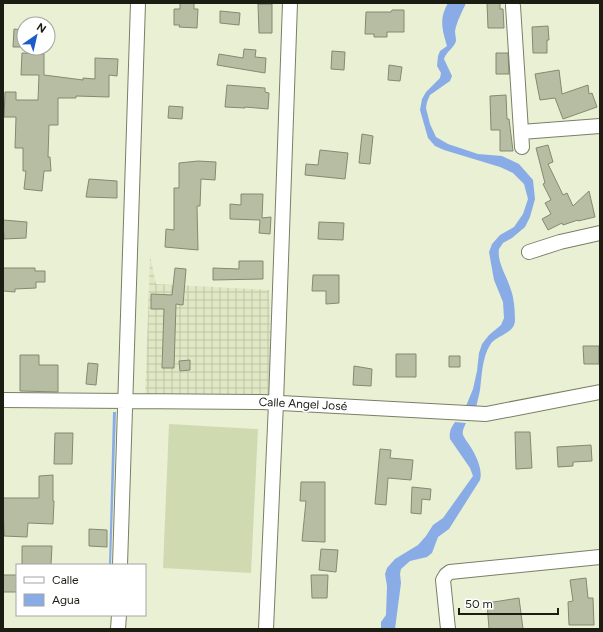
<svg xmlns="http://www.w3.org/2000/svg" width="603" height="632" viewBox="0 0 603 632" font-family="Figtree,sans-serif">
<style>
.industrial{fill:url(#industrial-grid)}
.grass{fill:#d0dab0}
.water{fill:#89ace7}
.building{fill:#b6bda2;stroke:#848a71}
.lines{fill:none;stroke-linecap:round;stroke-linejoin:round}
.minor-casing{stroke:#797f66;stroke-width:16}
.minor{stroke:#fff;stroke-width:14}
.labels{text-anchor:middle;dominant-baseline:central;stroke-width:3.5;stroke-linejoin:round;paint-order:stroke}
.street-label{font-size:12px;fill:#1b1d13;stroke:#fff}
</style>
<defs>
<pattern id="industrial-grid" width="8" height="8" patternUnits="userSpaceOnUse"><rect width="8" height="8" fill="#dfe7c4"/><path d="M0 4h8M4 0v8" fill="none" stroke="#bfc6a8"/></pattern>
</defs>
<rect width="100%" height="100%" fill="#e9f0d4"/>
<path class="industrial" d="M150,256L156,284L269,290L273,394L145,400Z"/>
<path class="grass" d="M169,424L258,429L251,573L163,568Z"/>
<path class="water" d="M448,3H466C462,12 457,21 455,31C455,34 456,37 456,41C454,48 446,52 444,59L452,76L450,81L430,95L427,102L426,108L430,124L436,137L448,144L478,154L502,156L519,164L533,180L535,199L530,217L525,227L512,238L503,243L499,249C497,263 507,276 511,290C514,298 515,311 515,320C515,334 496,335 490,345C482,358 482,375 480,390C479,396 477,402 476,408L466,406L473,389L477,371L479,353L482,344L489,335L501,325L504,318L503,302L494,280L489,252L492,244L500,235L514,227L523,214L528,199L524,184L513,173L500,167L444,150L435,146L428,138L420,110L422,99L426,92L440,78L441,73L437,66L438,56L440,51L447,46C442,29 439,19 448,3Z
M113,412H116L111,565H109Z
M455,422L466,423C464,427 462,431 463,435C465,439 468,443 470,446C476,455 483,470 480,480L449,529L438,537L432,553L427,557L410,561L401,569L400,574L401,583L395,629H381V622L386,615L387,586L385,574L387,568L395,559L418,545L426,536L433,525L443,518L473,476L470,468L450,439C449,431 451,428 455,422Z"/>
<path class="building" d="M180,3H194V9H198L197,28L179,27L180,25H174V9H180Z
M487,3H500V9H503L504,28H488Z
M258,4H272V33H259Z
M392,10H404V32H387V37H374V34H365L366,12H391Z
M220,11L240,13L239,25L220,23Z
M548,26L549,40H547V53H533L532,27Z
M14,29L24,30V47H13Z
M244,49L256,50L255,57L266,58L265,73L217,65L219,54L243,58Z
M332,51L345,52L344,70L331,69Z
M22,53L44,54V75L83,80V78L95,79V58L118,59L117,76L109,75V97L76,96V98H58V125H49L48,157H50L51,171H44L42,191L24,189L26,171H23V148H15L16,117H4L5,92H16V100H38L39,75H21Z
M496,53H508L509,74H496Z
M389,65L402,67L400,81L388,80Z
M559,70L562,94L588,85L589,94L592,93L597,107L563,119L555,98L540,100L535,74Z
M227,85L265,88V92L269,93L268,109L245,107V108L225,107Z
M506,95L507,119H509L513,151H500V130H491L490,96Z
M169,106L183,107L182,119L168,118Z
M362,134L373,136L370,164L359,163Z
M548,145L553,162L548,164L563,195L567,193L573,206L589,191L595,217L578,221V220L563,225L562,223L548,230L542,219L551,214L545,203L551,200L543,184L545,183L536,148Z
M320,150L348,153L345,179L305,175L306,164L318,165Z
M198,161L216,162L215,180L201,179L200,206H197L198,250L165,247L166,229L174,230V188H179V163Z
M89,179L117,181V198L86,197Z
M241,194H263L262,218L271,217L270,234L259,233L260,220L230,219V204L241,205Z
M3,220L27,222L26,238L4,239Z
M319,222L344,223L343,240L318,239Z
M239,261H263V279L213,280V268L239,269Z
M3,268H35V271H45V282H36V288L15,289V292L3,291Z
M175,268L186,269L183,305L176,304L174,368H162L164,309H151V294L172,295Z
M313,275H339V303L326,304V291H312Z
M583,346H599V364H584Z
M396,354H416V377H396Z
M20,355H39V365H58V392L20,391Z
M449,356H460V367H449Z
M190,360V370L180,371L179,361Z
M88,363L98,364L96,385L86,384Z
M354,366L372,369L371,386L353,385Z
M515,432H530L532,468L516,469Z
M55,433H73L72,464H54Z
M591,445L592,461L573,462V466L558,467L557,447Z
M380,449L391,450L390,458L413,460L411,480L388,478L386,505L375,504Z
M53,475V501H54L53,524L28,523L27,537L4,536L3,498H39V476Z
M301,482H325V542L302,541L306,501H300Z
M412,487L431,489L430,500L422,499L421,514L411,513Z
M89,529L107,530V547L89,546Z
M22,546H52L51,565H22Z
M321,549L338,550L336,572L319,570Z
M3,575H17V592H3Z
M311,575H328L327,598H312Z
M586,578L588,598H593L594,625H569L568,602L573,601L570,580Z
M519,598L523,629H489L487,603Z"/>
<g class="lines">
<defs>
<path id="minor" d="M513,6L522,147
M521,132L600,126
M529,252L560,242L600,233
M3,400L262,402L486,414L600,392
M120,565L138,3
M118,629L119,615
M266,629L276,403L290,3
M448,629L443,580L446,575L450,572L600,557"/>
</defs>
<use href="#minor" class="minor-casing"/>
<use href="#minor" class="minor"/>
</g>
<g class="labels">
<g class="street-label">
<text transform="translate(303 404) rotate(3)">Calle Angel José</text>
</g>
</g>
<rect width="603" height="632" fill="none" stroke="#1b1d13" stroke-width="8"/>
<rect x="16" y="564" width="130" height="52" fill="#ffffff" stroke="#a4a5a1"/>
<rect x="24" y="577" width="20" height="6" fill="#ffffff" stroke="#a4a5a1"/>
<text x="52" y="584" font-size="12" fill="#1b1d13">Calle</text>
<rect x="24" y="594" width="20" height="12" fill="#89ace7" stroke="#a4a5a1"/>
<text x="52" y="604" font-size="12" fill="#1b1d13">Agua</text>
<g transform="translate(36 36) rotate(34)"><circle r="19" fill="#ffffff" stroke="#a4a5a1"/>
<path d="M0-3L7 15L0 10L-7 15Z" fill="#1a5dc8"/>
<text y="-6" font-size="11" font-weight="bold" text-anchor="middle" fill="#1b1d13">N</text>
</g>
<path d="M459 608v6h99v-6" fill="none" stroke="#1b1d13" stroke-width="2"/>
<text x="465" y="608" font-size="12" fill="#1b1d13" stroke="#ffffff" stroke-width="3" paint-order="stroke">50 m</text>
</svg>
